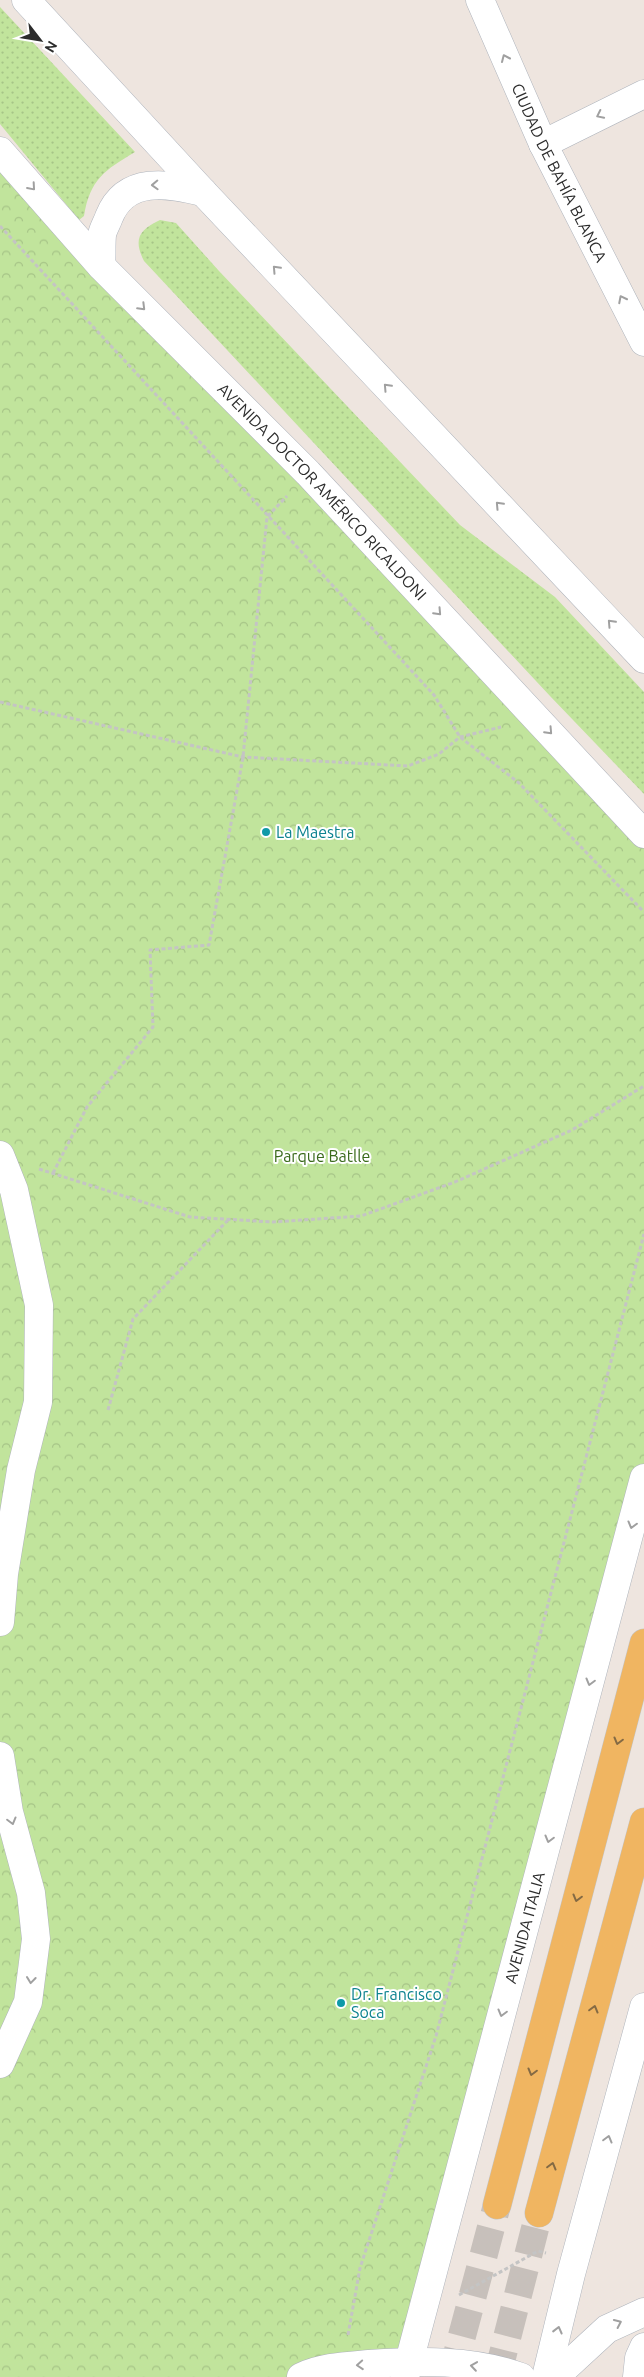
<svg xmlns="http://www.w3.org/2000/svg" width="644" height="2377" viewBox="0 0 644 2377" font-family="Ubuntu,sans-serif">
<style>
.grass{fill:url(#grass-dots)}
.park{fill:url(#park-crowns)}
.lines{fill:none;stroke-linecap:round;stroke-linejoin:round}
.primary-tunnel{stroke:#c7c0bb;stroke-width:28;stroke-dasharray:28 14;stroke-linecap:butt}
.minor-casing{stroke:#afb4bc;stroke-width:29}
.tertiary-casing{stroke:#afb4bc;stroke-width:29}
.primary-casing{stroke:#c4c4c4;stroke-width:29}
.path{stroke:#c4c4c4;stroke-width:3;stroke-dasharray:4 2.5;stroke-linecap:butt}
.minor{stroke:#fff;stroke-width:28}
.tertiary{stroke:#fff;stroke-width:28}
.primary{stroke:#f0b561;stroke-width:28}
.oneway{stroke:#a0a0a0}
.oneway2{stroke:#846a44}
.culture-dot{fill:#0f9aa8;stroke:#fff;stroke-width:2}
.labels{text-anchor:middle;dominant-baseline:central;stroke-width:4;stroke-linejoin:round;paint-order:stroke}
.street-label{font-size:16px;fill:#2c2c2c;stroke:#fff}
.culture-label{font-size:16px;fill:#0d838f;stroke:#fff;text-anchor:start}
.park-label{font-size:16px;fill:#3a6a1b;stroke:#fff}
</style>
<defs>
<pattern id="grass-dots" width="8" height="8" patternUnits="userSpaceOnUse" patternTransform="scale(1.25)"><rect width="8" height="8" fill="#c1e49c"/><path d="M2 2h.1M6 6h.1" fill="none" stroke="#a6c487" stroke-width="1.8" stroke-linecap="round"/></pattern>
<pattern id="park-crowns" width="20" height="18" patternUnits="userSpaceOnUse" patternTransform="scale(1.25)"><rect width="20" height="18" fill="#c1e49c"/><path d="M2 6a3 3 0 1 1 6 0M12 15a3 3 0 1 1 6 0" fill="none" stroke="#a6c487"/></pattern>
</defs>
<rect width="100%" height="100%" fill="#eee5df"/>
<path class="grass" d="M0,7L135,152C105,170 90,179 84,216L79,220L0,124Z
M160,220L176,223L219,271L460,525L555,597L644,692V794L550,696L144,261C133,239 139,230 160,220Z"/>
<path class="park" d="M0,151L644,834V1478L409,2361L301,2377H0Z"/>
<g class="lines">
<path class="primary-tunnel" d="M451,2377L497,2205
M497,2377L539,2213"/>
<defs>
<g id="minor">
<path id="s1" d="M480,0L543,144L644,342"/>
<path d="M543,144L644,94"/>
<path d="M0,1155L14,1190L39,1305L38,1402L21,1470L4,1574L0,1622"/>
<path d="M0,1756L9,1812L31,1893L36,1939L28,2002L0,2064"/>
</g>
<g id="tertiary">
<path d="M26,0L203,192L644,659"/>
<path id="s2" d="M0,151L101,266L308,473L644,834"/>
<path d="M101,266C102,256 101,245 102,235C103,229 107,223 109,217C126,175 168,184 203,192"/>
<path d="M301,2377C321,2367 346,2366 369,2364C420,2361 472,2359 521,2377"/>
<path id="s3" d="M405,2377L644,1478"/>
<path d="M546,2377L571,2274L644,2007"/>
<path d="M555,2377L607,2329L644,2312"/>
<path d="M637,2377L639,2358L644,2347"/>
</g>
<path id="primary" d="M497,2205L644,1643
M539,2213L644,1822"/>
</defs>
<use href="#minor" class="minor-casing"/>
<use href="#tertiary" class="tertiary-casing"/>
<use href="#primary" class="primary-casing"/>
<path class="path" d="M0,226L434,695L460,737L519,783L644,912
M0,702L243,757L408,766L439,754L460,737L501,727
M39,1169L190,1217L273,1222L361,1216L455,1182L572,1130L644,1086
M53,1173L87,1107L153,1027L150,950L209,945L243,757L267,517L287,496
M108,1410L133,1319L228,1220
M459,2295L538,2251L546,2253
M348,2335L360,2268L436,2036L644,1234"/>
<use href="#minor" class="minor"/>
<use href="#tertiary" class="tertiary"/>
<use href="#primary" class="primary"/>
</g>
<defs><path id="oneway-chevron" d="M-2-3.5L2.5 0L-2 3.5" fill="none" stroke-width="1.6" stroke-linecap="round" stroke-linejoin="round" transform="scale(1.25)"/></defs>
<g class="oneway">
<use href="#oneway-chevron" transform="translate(505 58) rotate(-114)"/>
<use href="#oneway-chevron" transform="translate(600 115) rotate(154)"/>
<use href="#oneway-chevron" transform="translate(155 185) rotate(178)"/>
<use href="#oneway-chevron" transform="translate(32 187) rotate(49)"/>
<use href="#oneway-chevron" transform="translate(276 269) rotate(-133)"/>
<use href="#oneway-chevron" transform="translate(622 299) rotate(-117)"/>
<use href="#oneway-chevron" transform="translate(142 307) rotate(45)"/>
<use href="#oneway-chevron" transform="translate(387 387) rotate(-133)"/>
<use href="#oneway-chevron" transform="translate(499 505) rotate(-133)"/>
<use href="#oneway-chevron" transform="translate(438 612) rotate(47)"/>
<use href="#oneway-chevron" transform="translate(611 623) rotate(-133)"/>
<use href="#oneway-chevron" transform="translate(549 731) rotate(47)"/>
<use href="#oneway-chevron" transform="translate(632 1525) rotate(105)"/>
<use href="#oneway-chevron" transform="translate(590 1682) rotate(105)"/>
<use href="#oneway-chevron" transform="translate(12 1821) rotate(75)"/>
<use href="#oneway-chevron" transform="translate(549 1839) rotate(105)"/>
<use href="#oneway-chevron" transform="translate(31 1980) rotate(97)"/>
<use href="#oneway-chevron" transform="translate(502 2013) rotate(105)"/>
<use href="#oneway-chevron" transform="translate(608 2139) rotate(-75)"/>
<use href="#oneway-chevron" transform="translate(618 2323) rotate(-25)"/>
<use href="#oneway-chevron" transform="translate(558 2330) rotate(-76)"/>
<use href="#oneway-chevron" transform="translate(360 2365) rotate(176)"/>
<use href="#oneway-chevron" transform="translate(474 2366) rotate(-172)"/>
</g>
<g class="oneway2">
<use href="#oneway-chevron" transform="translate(618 1741) rotate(105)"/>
<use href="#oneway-chevron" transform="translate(577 1898) rotate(105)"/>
<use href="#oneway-chevron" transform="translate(594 2009) rotate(-75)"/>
<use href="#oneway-chevron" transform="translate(532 2072) rotate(105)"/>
<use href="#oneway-chevron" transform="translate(552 2166) rotate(-75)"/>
</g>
<g class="culture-dot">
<circle cx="266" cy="832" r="5"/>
<circle cx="341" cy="2003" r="5"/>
</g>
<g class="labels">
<g class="street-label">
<text stroke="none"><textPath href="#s1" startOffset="190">CIUDAD DE BAHÍA BLANCA</textPath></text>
<text stroke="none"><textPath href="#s2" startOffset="469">AVENIDA DOCTOR AMÉRICO RICALDONI</textPath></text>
<text stroke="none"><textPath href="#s3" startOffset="465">AVENIDA ITALIA</textPath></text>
</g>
<g class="culture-label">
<text x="276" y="832">La Maestra</text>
<text x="351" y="1994">Dr. Francisco<tspan x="351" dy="18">Soca</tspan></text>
</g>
<g class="park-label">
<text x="322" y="1156">Parque Batlle</text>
</g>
</g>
<g transform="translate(40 40) rotate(121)" stroke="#ffffff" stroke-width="4" paint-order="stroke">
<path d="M0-4L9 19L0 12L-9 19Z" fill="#2c2c2c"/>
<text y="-8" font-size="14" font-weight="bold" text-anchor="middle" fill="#2c2c2c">N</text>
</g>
</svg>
